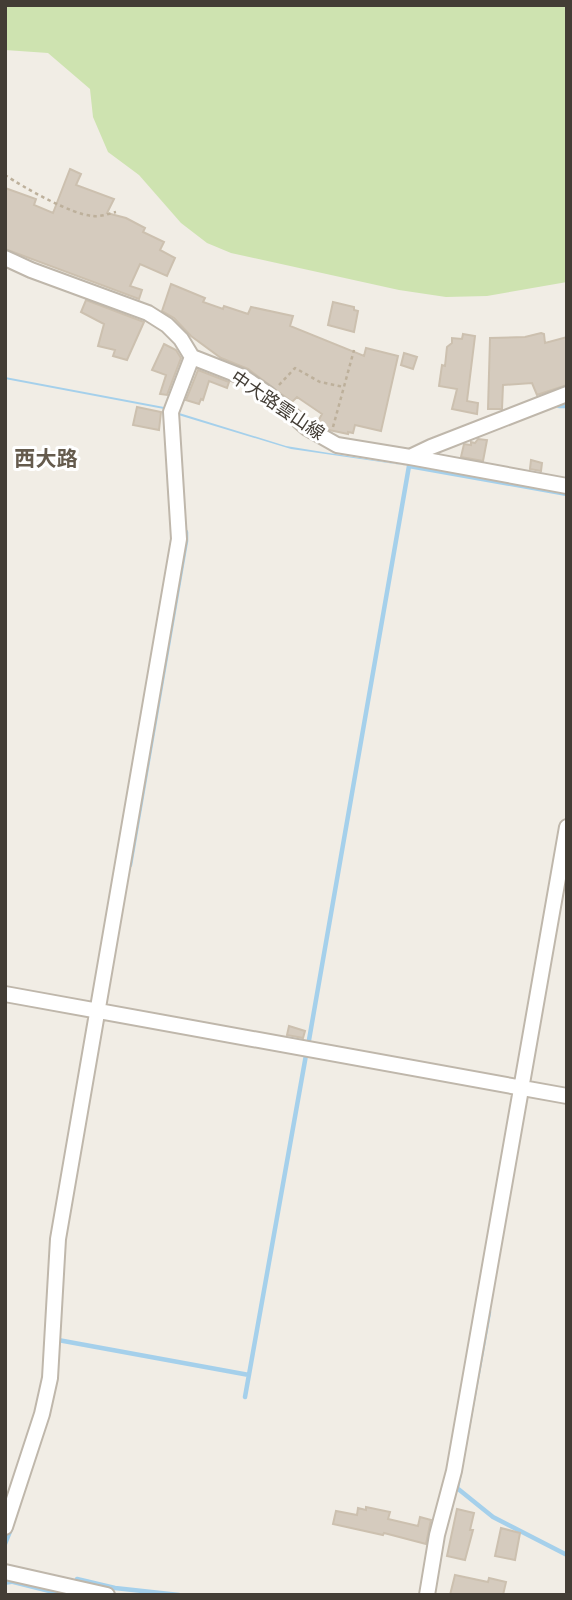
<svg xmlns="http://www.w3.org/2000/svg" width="572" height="1600" viewBox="0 0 572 1600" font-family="'PT Sans','Noto Sans JP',sans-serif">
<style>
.green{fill:#cee3b0}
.water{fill:#a5d0eb}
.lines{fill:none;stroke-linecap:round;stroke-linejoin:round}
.stream{stroke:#a5d0eb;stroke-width:4.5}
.building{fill:#d5cbbe;stroke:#ccc0af;stroke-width:2}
.street-casing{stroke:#bfb7ab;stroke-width:18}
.path{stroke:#bdb09b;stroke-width:2.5;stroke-dasharray:3.5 3.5;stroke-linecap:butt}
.street{stroke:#fff;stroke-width:14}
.labels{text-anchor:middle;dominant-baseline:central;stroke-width:6;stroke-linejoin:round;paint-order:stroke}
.street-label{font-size:18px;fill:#433d35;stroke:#fff}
.quarter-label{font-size:21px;font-weight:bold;fill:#655b4d;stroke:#fff}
</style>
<rect width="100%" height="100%" fill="#f1ede5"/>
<path class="green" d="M5,5H567V282L487,296L446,297L399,290L231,253L207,243L181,223L139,175L108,152L93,117L90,89L48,53L5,50Z"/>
<path class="water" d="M5,377L164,407V409L5,379Z
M176,412L286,446L409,466L291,449L175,414Z
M5,1578L88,1595H56L12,1584L5,1585Z"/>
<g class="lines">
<path class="stream" d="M559,406H567
M409,466L567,494
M130,865L186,541V532
M309,1040L409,466
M489,1312L457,1488L493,1517L567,1555
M58,1340L249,1375
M245,1397L306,1055
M5,1544L11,1529
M77,1579L115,1588L179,1595"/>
</g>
<path class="building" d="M70,169L81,174L76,185L114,199L107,213L126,218L145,228L143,232L164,242L160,250L175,258L167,276L140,264L130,286L142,290L139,299L5,249V188L36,199L34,205L53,213Z
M171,284L205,298L203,302L223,309L224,306L248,314L251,307L293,316L290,326L364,356L366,348L398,356L381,431L355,425L353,433L348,432V434L329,430L317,423L322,414L297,397L292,402L248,369L221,358L191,336L174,318L162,311Z
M86,300L144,322L127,360L113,356L115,350L98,346L104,324L81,312Z
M333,302L354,307V310L358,311L354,332L328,325Z
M541,333L544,334L545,343L567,337V385L537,395L532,383L503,385L502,409H488L490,338L525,337Z
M463,334L475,336L467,401L478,403L477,414L452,409L457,389L439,386L442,365L445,366L447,347L452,343V338L462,339Z
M164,344L176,350L181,358L167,395L160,394L166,375L152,370Z
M404,353L417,357L413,369L401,365Z
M198,370L229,382L227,388L209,381L203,400L201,399L199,404L186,400Z
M137,407L161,412L159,430L133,425Z
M478,439L487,440L483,461L461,457L464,444L471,445V442L475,443Z
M531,460L542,463L541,471L530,469Z
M289,1026L305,1031L303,1038L287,1035Z
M366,1507L390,1512L388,1519L418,1526L420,1517L431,1520L426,1544L384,1533L383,1535L333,1524L336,1511L357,1515L358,1508L366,1510Z
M457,1509L474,1513L470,1530H473L465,1560L447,1556Z
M501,1528L520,1533L515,1560L495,1556Z
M455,1575L488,1582L489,1578L506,1582L503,1595H450Z"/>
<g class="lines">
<defs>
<path id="street" d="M5,258L31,270L148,313L167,325L181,339L192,357L243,377L268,394L307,428L337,445L410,457L431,447L567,394
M410,457L567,486
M5,994L567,1096
M5,1527L42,1414L50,1378L58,1239L179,539L171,412L192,357
M5,1572L107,1595
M427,1595L437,1535L454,1471L567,827"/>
</defs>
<use href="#street" class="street-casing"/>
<path class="path" d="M5,175C23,187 72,215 93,216C100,217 108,214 116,212
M279,385L295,368L320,382L344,387
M333,427L354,350"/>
<use href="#street" class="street"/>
</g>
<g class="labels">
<g class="street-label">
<text transform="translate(278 405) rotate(34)">中大路雲山線</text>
</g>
<g class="quarter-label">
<text x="46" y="458">西大路</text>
</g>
</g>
<rect width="572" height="1600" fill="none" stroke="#433d35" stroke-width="14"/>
</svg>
